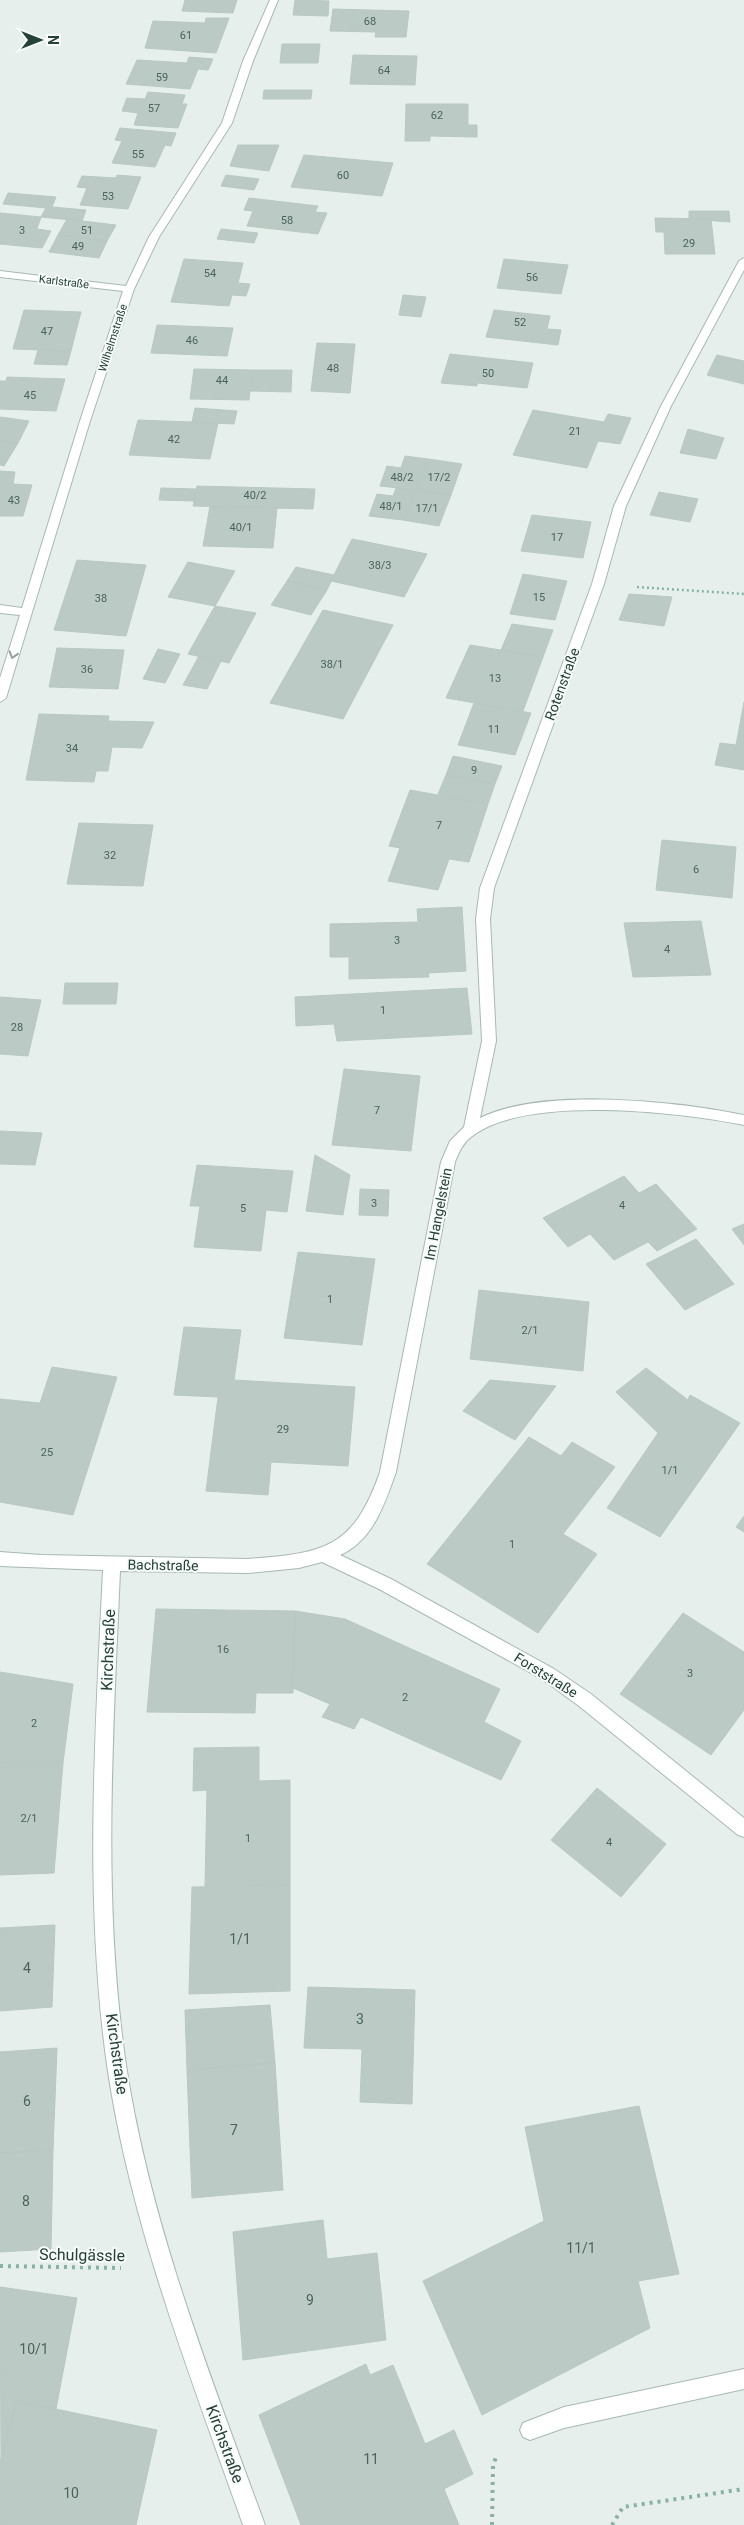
<svg xmlns="http://www.w3.org/2000/svg" width="744" height="2525" viewBox="0 0 744 2525" font-family="Roboto,sans-serif">
<style>
.building{fill:#bbcac4;stroke:#b8c9c2}
.lines{fill:none;stroke-linecap:round;stroke-linejoin:round}
.minor-casing{stroke:#a8b8b2;stroke-width:2}
.path-far1{stroke:#86b3a5;stroke-width:2.5;stroke-dasharray:2 3;stroke-linecap:butt}
.path{stroke:#86b3a5;stroke-width:4;stroke-dasharray:3 5;stroke-linecap:butt}
.minor{fill:#fff;fill-rule:evenodd}
.oneway{stroke:#92a09c}
.labels{text-anchor:middle;dominant-baseline:central;stroke-width:4;stroke-linejoin:round;paint-order:stroke}
.number-label{font-size:11px;fill:#4a645c}
.far-street-label{font-size:11px;fill:#24423a;stroke:#f7fbf9}
.street-label{font-size:14px;fill:#24423a;stroke:#f7fbf9}
.near-number-label{font-size:14px;fill:#4a645c}
.near-street-label{font-size:16px;fill:#24423a;stroke:#f7fbf9}
</style>
<rect width="100%" height="100%" fill="#e6efeb"/>
<path class="building" d="M185,0H237L233,13L182,11Z
M295,0L329,1L328,16L293,15Z
M333,9L409,11L406,37H375L376,32L330,31Z
M206,18H229L216,53L145,48L153,21L205,23Z
M282,44H320L318,63H280Z
M353,55L417,56L415,85L350,84Z
M189,57L213,59L208,70L198,69L190,89L126,84L137,60L187,63Z
M264,90H312L311,99H263Z
M148,92L185,95L182,104H187L178,128L134,125L138,113L122,111L127,98L145,99Z
M406,104H468V125H477V137L430,136V141H405Z
M120,128L176,133L171,146L165,145L155,167L112,163L122,141L115,140Z
M238,145H279L269,171L230,166Z
M304,155L393,163L382,196L291,187Z
M117,175L141,177L128,209L80,205L87,188L77,187L82,176L116,178Z
M226,175L259,179L254,190L221,186Z
M8,193L56,197L52,207L86,210L82,221L41,217L46,208L3,204Z
M249,198L318,206L315,212L327,213L318,234L247,226L253,211L244,210Z
M689,211H729L730,222L689,219Z
M0,213L41,217L37,229L51,231L42,248L0,244Z
M655,218L711,219L715,254H665L664,232H656Z
M67,219L82,221L116,225L107,241L58,235Z
M221,229L258,233L254,243L217,239Z
M58,235L107,241L99,258L49,252Z
M184,259L243,263L238,283L250,284L246,296L232,295L229,306L171,302Z
M504,259L568,265L561,294L497,288Z
M403,295L426,297L421,317L399,315Z
M24,310L81,312L71,351L13,349Z
M494,310L550,316L547,329L561,330L558,345L486,337Z
M157,325L233,328L227,356L151,353Z
M317,343L355,344L350,393L311,391Z
M38,350L71,351L67,365L34,364Z
M450,354L533,363L527,388L477,383V386L441,383Z
M717,355L744,361V384L707,375Z
M194,369L252,370L249,400L190,399Z
M252,370H292L291,392L250,391Z
M7,377L65,379L56,411L0,409V381H6Z
M195,408L237,411L234,424L192,422Z
M533,410L604,422L608,414L631,418L620,444L598,441L587,468L513,455Z
M0,417L29,421L18,443L0,441Z
M138,420L218,423L210,459L129,455Z
M688,429L724,438L716,459L680,453Z
M0,441L18,443L4,466L0,465Z
M405,456L428,459L416,490L380,486L387,466L401,468Z
M428,459L462,464L451,495L416,490Z
M0,471L15,472L13,484L32,485L23,516H0Z
M197,486L315,489L313,509L193,506Z
M161,488L196,489L194,501L159,500Z
M396,488L416,490L403,520L369,516L377,494L393,496Z
M416,490L451,495L439,526L403,520Z
M659,492L698,499L690,522L650,515Z
M210,506L277,508L273,548L203,546Z
M532,515L591,522L583,558L521,551Z
M352,539L427,554L404,597L331,581Z
M77,560L146,565L126,636L54,630Z
M188,562L235,571L215,606L168,597Z
M296,567L334,575L327,590L287,581Z
M523,574L567,581L555,620L510,614Z
M287,581L327,590L311,615L271,605Z
M629,594L672,597L664,626L619,620Z
M215,606L256,613L229,663L188,654Z
M323,610L393,625L343,719L270,703Z
M512,624L553,630L543,657L501,650Z
M470,645L543,657L523,711L446,698Z
M57,648L124,650L118,689L49,687Z
M158,649L180,654L165,683L143,679Z
M199,656L221,661L207,689L183,685Z
M744,702V770L715,765L720,743L736,745Z
M474,703L531,713L515,755L458,745Z
M39,714L109,716L108,721L154,722L142,748L112,747L108,771H96L94,782L26,780Z
M453,756L502,766L495,784L446,775Z
M446,775L495,784L488,804L438,794Z
M410,790L488,804L469,862L449,859L438,890L388,881L400,848L389,846Z
M79,823L153,825L143,886L67,884Z
M662,840L736,847L732,898L656,890Z
M462,907L466,971L428,973L429,977L349,979V957H330V924L418,922L417,909Z
M701,921L711,975L633,977L624,923Z
M65,983H118L116,1004H63Z
M467,988L472,1034L337,1041L334,1024L296,1026L295,997Z
M0,997L41,1000L28,1056L0,1054Z
M344,1069L420,1076L411,1151L332,1145Z
M0,1131L42,1133L35,1165L0,1164Z
M315,1155L350,1175L343,1215L306,1211Z
M197,1165L293,1171L287,1212L266,1210L261,1251L194,1247L200,1206H190Z
M624,1176L639,1193L656,1184L697,1229L657,1251L648,1242L614,1260L590,1234L568,1247L543,1218Z
M360,1189L389,1190L388,1216L359,1215Z
M744,1224V1245L732,1229Z
M696,1239L734,1284L685,1310L646,1264Z
M298,1252L375,1259L362,1345L284,1338Z
M479,1290L589,1302L583,1371L470,1359Z
M184,1327L241,1330L234,1380L355,1387L348,1466L271,1462L268,1495L206,1491L218,1397L174,1395Z
M52,1367L117,1377L73,1515L0,1502V1399L40,1403Z
M646,1368L688,1400L690,1395L740,1423L660,1537L607,1508L658,1433L616,1392Z
M490,1380L556,1386L515,1440L463,1411Z
M529,1437L561,1456L572,1442L615,1467L563,1534L597,1554L538,1633L427,1564Z
M744,1516V1532L736,1527Z
M156,1609L295,1611L293,1693H256L255,1713L147,1712Z
M295,1611L345,1619L500,1689L484,1722L521,1741L501,1780L361,1717L354,1729L322,1717L330,1704L293,1688Z
M683,1613L744,1652V1710L711,1755L620,1694Z
M0,1672L73,1684L63,1763H0Z
M259,1747V1781L290,1780V1885L205,1886L207,1790L193,1791L194,1748Z
M0,1763H63L54,1873L0,1875Z
M597,1788L666,1844L621,1897L551,1840Z
M290,1885V1991L189,1994L192,1887Z
M55,1925L52,2007L0,2011V1928Z
M308,1987L415,1990L412,2104L360,2102L362,2049L304,2048Z
M270,2005L275,2063L187,2070L185,2010Z
M57,2048L53,2150L0,2153V2052Z
M275,2063L283,2190L192,2198L187,2070Z
M639,2106L679,2274L638,2281L650,2328L482,2415L423,2281L544,2221L525,2127Z
M53,2150L51,2249L0,2252V2153Z
M323,2220L327,2259L377,2253L386,2340L243,2360L233,2232Z
M0,2287L77,2298L56,2409L17,2401L1,2459Z
M366,2364L370,2375L393,2365L425,2444L454,2430L473,2474L444,2489L459,2525H301L259,2415Z
M17,2401L157,2430L136,2525H0V2462Z"/>
<g class="lines">
<defs>
<path id="minor" d="M270,0H278L253,61L232,123L159,237L134,289L90,421L6,698L0,702V678L20,615L0,613V605L22,608L80,421L123,291L0,277V271L126,286L149,237L222,123L243,61Z
M744,258V270L671,406L626,506L604,584L494,888L490,919L496,1041L480,1118C541,1087 677,1101 744,1115V1125C679,1112 525,1094 471,1137C463,1143 459,1152 455,1162L396,1472C385,1503 373,1541 340,1555L391,1579L554,1669L591,1694L744,1818V1837L738,1835L579,1706L542,1679L379,1589L322,1562L299,1568L248,1573L120,1571C113,1736 102,1901 126,2065C150,2223 210,2375 265,2525H243C190,2375 130,2223 107,2065C84,1901 95,1735 103,1570L0,1566V1552L41,1555L248,1559C324,1553 353,1549 380,1472L441,1162L450,1141L464,1127L482,1041L476,919L480,888L592,584L614,506L661,406L739,261Z
M744,2369V2389L564,2428L530,2440L523,2437L520,2430L523,2423L564,2407Z"/>
</defs>
<use href="#minor" class="minor-casing"/>
<path class="path-far1" d="M637,587L744,594"/>
<path class="path" d="M0,2266L121,2268
M492,2525L493,2466L497,2454
M612,2525L623,2507L744,2489"/>
<use href="#minor" class="minor"/>
</g>
<defs><path id="oneway-chevron" d="M-2-3.5L2.5 0L-2 3.5" fill="none" stroke-width="1.6" stroke-linecap="round" stroke-linejoin="round" transform="scale(1.25)"/></defs>
<use class="oneway" href="#oneway-chevron" transform="translate(13 655) rotate(107)"/>
<g class="labels">
<g class="number-label">
<text x="370" y="21">68</text>
<text x="186" y="35">61</text>
<text x="384" y="70">64</text>
<text x="162" y="77">59</text>
<text x="154" y="108">57</text>
<text x="437" y="115">62</text>
<text x="138" y="154">55</text>
<text x="343" y="175">60</text>
<text x="108" y="196">53</text>
<text x="287" y="220">58</text>
<text x="22" y="230">3</text>
<text x="87" y="230">51</text>
<text x="689" y="243">29</text>
<text x="78" y="246">49</text>
<text x="210" y="273">54</text>
<text x="532" y="277">56</text>
<text x="520" y="322">52</text>
<text x="47" y="331">47</text>
<text x="192" y="340">46</text>
<text x="333" y="368">48</text>
<text x="488" y="373">50</text>
<text x="222" y="380">44</text>
<text x="30" y="395">45</text>
<text x="575" y="431">21</text>
<text x="174" y="439">42</text>
<text x="402" y="477">48/2</text>
<text x="439" y="477">17/2</text>
<text x="255" y="495">40/2</text>
<text x="14" y="500">43</text>
<text x="391" y="506">48/1</text>
<text x="427" y="508">17/1</text>
<text x="241" y="527">40/1</text>
<text x="557" y="537">17</text>
<text x="380" y="565">38/3</text>
<text x="539" y="597">15</text>
<text x="101" y="598">38</text>
<text x="332" y="664">38/1</text>
<text x="87" y="669">36</text>
<text x="495" y="678">13</text>
<text x="494" y="729">11</text>
<text x="72" y="748">34</text>
<text x="474" y="770">9</text>
<text x="439" y="825">7</text>
<text x="110" y="855">32</text>
<text x="696" y="869">6</text>
<text x="397" y="940">3</text>
<text x="667" y="949">4</text>
<text x="383" y="1010">1</text>
<text x="17" y="1027">28</text>
<text x="377" y="1110">7</text>
<text x="374" y="1203">3</text>
<text x="622" y="1205">4</text>
<text x="243" y="1208">5</text>
<text x="330" y="1299">1</text>
<text x="530" y="1330">2/1</text>
<text x="283" y="1429">29</text>
<text x="47" y="1452">25</text>
<text x="670" y="1470">1/1</text>
<text x="512" y="1544">1</text>
<text x="223" y="1649">16</text>
<text x="690" y="1673">3</text>
<text x="405" y="1697">2</text>
<text x="34" y="1723">2</text>
<text x="29" y="1818">2/1</text>
<text x="248" y="1838">1</text>
<text x="609" y="1842">4</text>
</g>
<g class="far-street-label">
<text transform="translate(64 282) rotate(7)">Karlstraße</text>
<text transform="translate(113 338) rotate(-72)">Wilhelmstraße</text>
</g>
<g class="street-label">
<text transform="translate(562 684) rotate(-70)">Rotenstraße</text>
<text transform="translate(438 1214) rotate(-79)">Im Hangelstein</text>
<text transform="translate(163 1565) rotate(1)">Bachstraße</text>
<text transform="translate(546 1675) rotate(32)">Forststraße</text>
</g>
<g class="near-number-label">
<text x="240" y="1939">1/1</text>
<text x="27" y="1968">4</text>
<text x="360" y="2019">3</text>
<text x="27" y="2101">6</text>
<text x="234" y="2130">7</text>
<text x="26" y="2201">8</text>
<text x="581" y="2248">11/1</text>
<text x="310" y="2300">9</text>
<text x="34" y="2349">10/1</text>
<text x="371" y="2459">11</text>
<text x="71" y="2493">10</text>
</g>
<g class="near-street-label">
<text transform="translate(108 1650) rotate(-88)">Kirchstraße</text>
<text transform="translate(117 2054) rotate(82)">Kirchstraße</text>
<text transform="translate(82 2255) rotate(1)">Schulgässle</text>
<text transform="translate(225 2444) rotate(70)">Kirchstraße</text>
</g>
</g>
<g transform="translate(40 40) rotate(90)" stroke="#f7fbf9" stroke-width="4" paint-order="stroke">
<path d="M0-4L9 19L0 12L-9 19Z" fill="#24423a"/>
<text y="-8" font-size="14" font-weight="bold" text-anchor="middle" fill="#24423a">N</text>
</g>
</svg>
